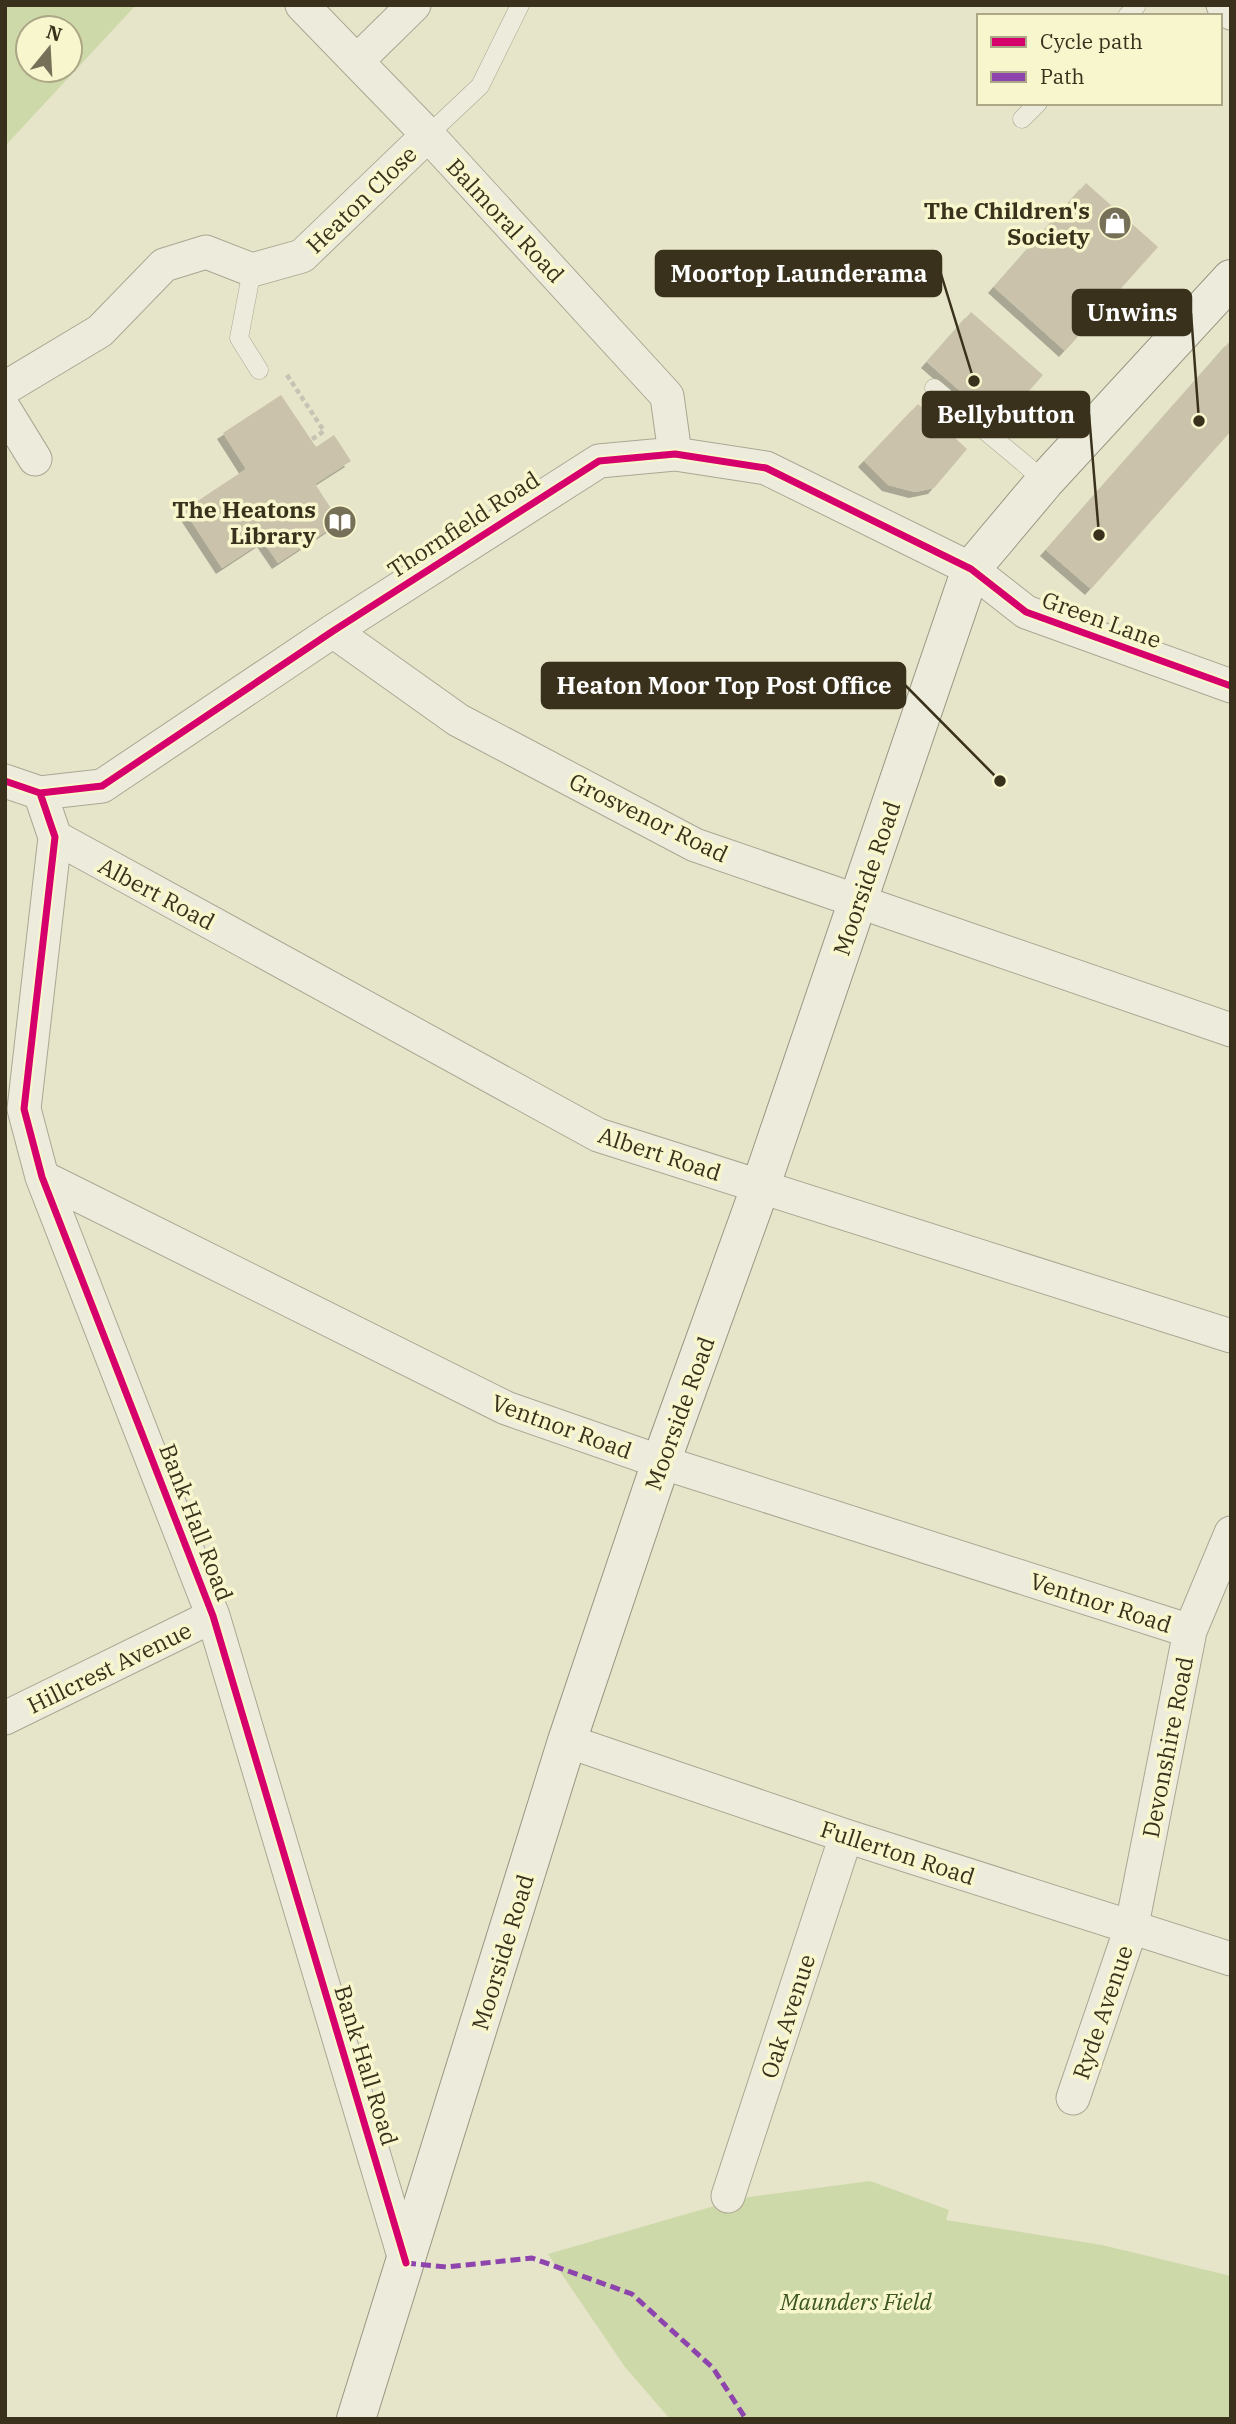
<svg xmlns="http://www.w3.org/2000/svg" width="1236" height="2424" viewBox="0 0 1236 2424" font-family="'IBM Plex Serif',serif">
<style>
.green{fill:#ced9aa;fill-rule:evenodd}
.building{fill:#cac2aa;filter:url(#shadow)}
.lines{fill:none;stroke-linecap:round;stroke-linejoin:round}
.service-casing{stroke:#aaa793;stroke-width:19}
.minor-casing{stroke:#aaa793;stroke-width:35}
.secondary-casing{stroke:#9a9683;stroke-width:40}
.path{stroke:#c5c3b3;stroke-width:4.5;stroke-dasharray:5 3.5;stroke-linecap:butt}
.service{stroke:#edecdc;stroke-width:18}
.minor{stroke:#edecdc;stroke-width:33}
.secondary{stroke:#edecdc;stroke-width:38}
.quiet{stroke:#8e44ad;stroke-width:5;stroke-dasharray:10 5;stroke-linecap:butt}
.cycleway-casing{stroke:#f8f6cd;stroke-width:11}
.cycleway{stroke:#d6006c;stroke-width:7}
.labels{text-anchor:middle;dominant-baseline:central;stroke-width:7;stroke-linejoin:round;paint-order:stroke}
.street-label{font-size:23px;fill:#39311b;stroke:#f8f6cd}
.poi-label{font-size:23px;font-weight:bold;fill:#39311b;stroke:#f8f6cd;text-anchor:end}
.park-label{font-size:23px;font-style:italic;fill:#3c571f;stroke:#f8f6cd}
.leader{fill:none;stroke:#39311b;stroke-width:2.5}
.callout-dot{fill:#39311b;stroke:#f8f6cd;stroke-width:2.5}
.callout{fill:#39311b;stroke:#39311b;stroke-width:2.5}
.callout-label{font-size:24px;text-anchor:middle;font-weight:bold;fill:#fff}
</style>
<defs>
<filter id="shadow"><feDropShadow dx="-6" dy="6" stdDeviation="0" flood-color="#0004"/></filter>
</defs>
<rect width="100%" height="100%" fill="#e6e4c9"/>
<path class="green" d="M5,5H136L5,146ZM28,28H70V70H28Z
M870,2181L949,2210L946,2220L1102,2245L1231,2276V2419H670L625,2367L548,2254L742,2198Z"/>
<path class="building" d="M1086,183L1158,247L1065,351L994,287Z
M971,312L1043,375L999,425L927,362Z
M1231,340V431L1091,589L1046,550Z
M281,395L316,447L334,435L351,461L315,484L340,522L278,563L263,541L222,568L184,510L246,469L223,433Z
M918,404L967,449L934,488L915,492L888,485L864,461Z"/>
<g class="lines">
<defs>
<path id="service" d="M1127,16L1137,5
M1022,119L1038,103
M428,135L480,86L520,5
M252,270L239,338L259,370
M934,388L1045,481"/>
<path id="minor" d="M302,5L428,135L667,396L675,454
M1223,5L1231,13
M357,61L414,5
M5,388L100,331L164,265L206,252L252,270L302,256L428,135
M5,410L35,459
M333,631L458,720L695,845L1231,1030
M5,781L40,793L102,786L333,631L599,461L675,454L766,468L971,569L1026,612L1231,686
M40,793L55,837L24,1109L42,1177L213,1616L406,2263
M55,837L598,1135L1231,1336
M42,1177L506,1408L661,1462L1190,1631
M5,1718L213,1616
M567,1741L846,1836L1231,1959
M1073,2098L1132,1925L1190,1631L1231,1533
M728,2196L846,1836"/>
<path id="secondary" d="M356,2419L567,1741L661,1462L761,1185L971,569L1045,481L1231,279"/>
</defs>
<use href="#service" class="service-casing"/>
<use href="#minor" class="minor-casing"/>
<use href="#secondary" class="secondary-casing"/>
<path class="path" d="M287,375L324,431L311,440"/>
<use href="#service" class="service"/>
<use href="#minor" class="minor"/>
<use href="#secondary" class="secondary"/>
<path class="quiet" d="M406,2263L447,2267L532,2258L632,2294L713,2368L746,2419"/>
<defs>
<path id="cycleway" d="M5,781L40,793L102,786L333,631L599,461L675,454L766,468L971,569L1026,612L1231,686
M40,793L55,837L24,1109L42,1177L213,1616L406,2263"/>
</defs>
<use href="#cycleway" class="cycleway-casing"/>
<use href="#cycleway" class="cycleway"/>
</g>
<defs>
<symbol id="shop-disc" viewBox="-11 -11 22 22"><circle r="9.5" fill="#767058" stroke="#f8f6cd"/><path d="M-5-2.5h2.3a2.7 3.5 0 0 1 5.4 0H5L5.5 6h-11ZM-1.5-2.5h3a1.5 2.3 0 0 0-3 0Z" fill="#fff"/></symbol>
<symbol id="library-disc" viewBox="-11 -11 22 22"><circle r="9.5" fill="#767058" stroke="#f8f6cd"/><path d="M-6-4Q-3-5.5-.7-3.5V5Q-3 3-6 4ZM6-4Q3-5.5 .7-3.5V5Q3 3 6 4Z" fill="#fff"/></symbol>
</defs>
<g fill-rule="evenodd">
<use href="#shop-disc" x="1096" y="204" width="38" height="38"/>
<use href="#library-disc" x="321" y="503" width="38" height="38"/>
</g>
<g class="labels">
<g class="street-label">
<text transform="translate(361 199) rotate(-44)">Heaton Close</text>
<text transform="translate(506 220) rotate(47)">Balmoral Road</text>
<text transform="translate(463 524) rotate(-33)">Thornfield Road</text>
<text transform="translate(1102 619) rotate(20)">Green Lane</text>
<text transform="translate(649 817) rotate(26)">Grosvenor Road</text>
<text transform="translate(866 878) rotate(-71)">Moorside Road</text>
<text transform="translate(157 893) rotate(28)">Albert Road</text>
<text transform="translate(660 1153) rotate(18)">Albert Road</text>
<text transform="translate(679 1413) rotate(-70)">Moorside Road</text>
<text transform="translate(562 1426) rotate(20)">Ventnor Road</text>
<text transform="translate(197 1522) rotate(69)">Bank Hall Road</text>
<text transform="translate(1101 1602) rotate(18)">Ventnor Road</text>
<text transform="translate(109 1667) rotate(-26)">Hillcrest Avenue</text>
<text transform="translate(1167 1747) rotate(-79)">Devonshire Road</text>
<text transform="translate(898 1852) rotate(18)">Fullerton Road</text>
<text transform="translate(502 1952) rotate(-73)">Moorside Road</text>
<text transform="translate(1102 2012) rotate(-71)">Ryde Avenue</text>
<text transform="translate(787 2016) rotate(-72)">Oak Avenue</text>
<text transform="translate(367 2065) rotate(73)">Bank Hall Road</text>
</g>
<g class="poi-label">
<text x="1090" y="210">The Children's<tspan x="1090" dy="26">Society</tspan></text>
<text x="316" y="509">The Heatons<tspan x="316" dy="26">Library</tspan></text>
</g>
<g class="park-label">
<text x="856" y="2301">Maunders Field</text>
</g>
</g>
<path class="leader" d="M974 381L941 274M1199 421L1191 313M1099 535L1089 414M1000 781L905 685"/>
<g class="callout-dot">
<circle cx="974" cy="381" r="7"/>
<circle cx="1199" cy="421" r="7"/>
<circle cx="1099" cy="535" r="7"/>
<circle cx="1000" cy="781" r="7"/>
</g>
<g class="callout">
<rect x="656" y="251" width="285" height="45" rx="7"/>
<rect x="1073" y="290" width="118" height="45" rx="7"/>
<rect x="923" y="392" width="166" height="45" rx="7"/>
<rect x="542" y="663" width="363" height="45" rx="7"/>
</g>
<g class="callout-label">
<text x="799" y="282">Moortop Launderama</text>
<text x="1132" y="321">Unwins</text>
<text x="1006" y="423">Bellybutton</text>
<text x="724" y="694">Heaton Moor Top Post Office</text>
</g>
<rect width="1236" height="2424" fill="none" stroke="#39311b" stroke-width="14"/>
<rect x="977" y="14" width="245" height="91" fill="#f8f6cd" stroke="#aca786" stroke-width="2"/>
<rect x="991" y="37" width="35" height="10" fill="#d6006c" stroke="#aca786" stroke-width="2"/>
<text x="1040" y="49" font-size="21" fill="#39311b">Cycle path</text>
<rect x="991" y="72" width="35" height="10" fill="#8e44ad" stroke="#aca786" stroke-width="2"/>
<text x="1040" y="84" font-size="21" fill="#39311b">Path</text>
<g transform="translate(49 49) rotate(18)"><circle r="33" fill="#f8f6cd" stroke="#aca786" stroke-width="2"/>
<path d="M0-5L12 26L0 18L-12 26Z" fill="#767058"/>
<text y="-10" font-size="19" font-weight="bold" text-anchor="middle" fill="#39311b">N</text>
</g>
</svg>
